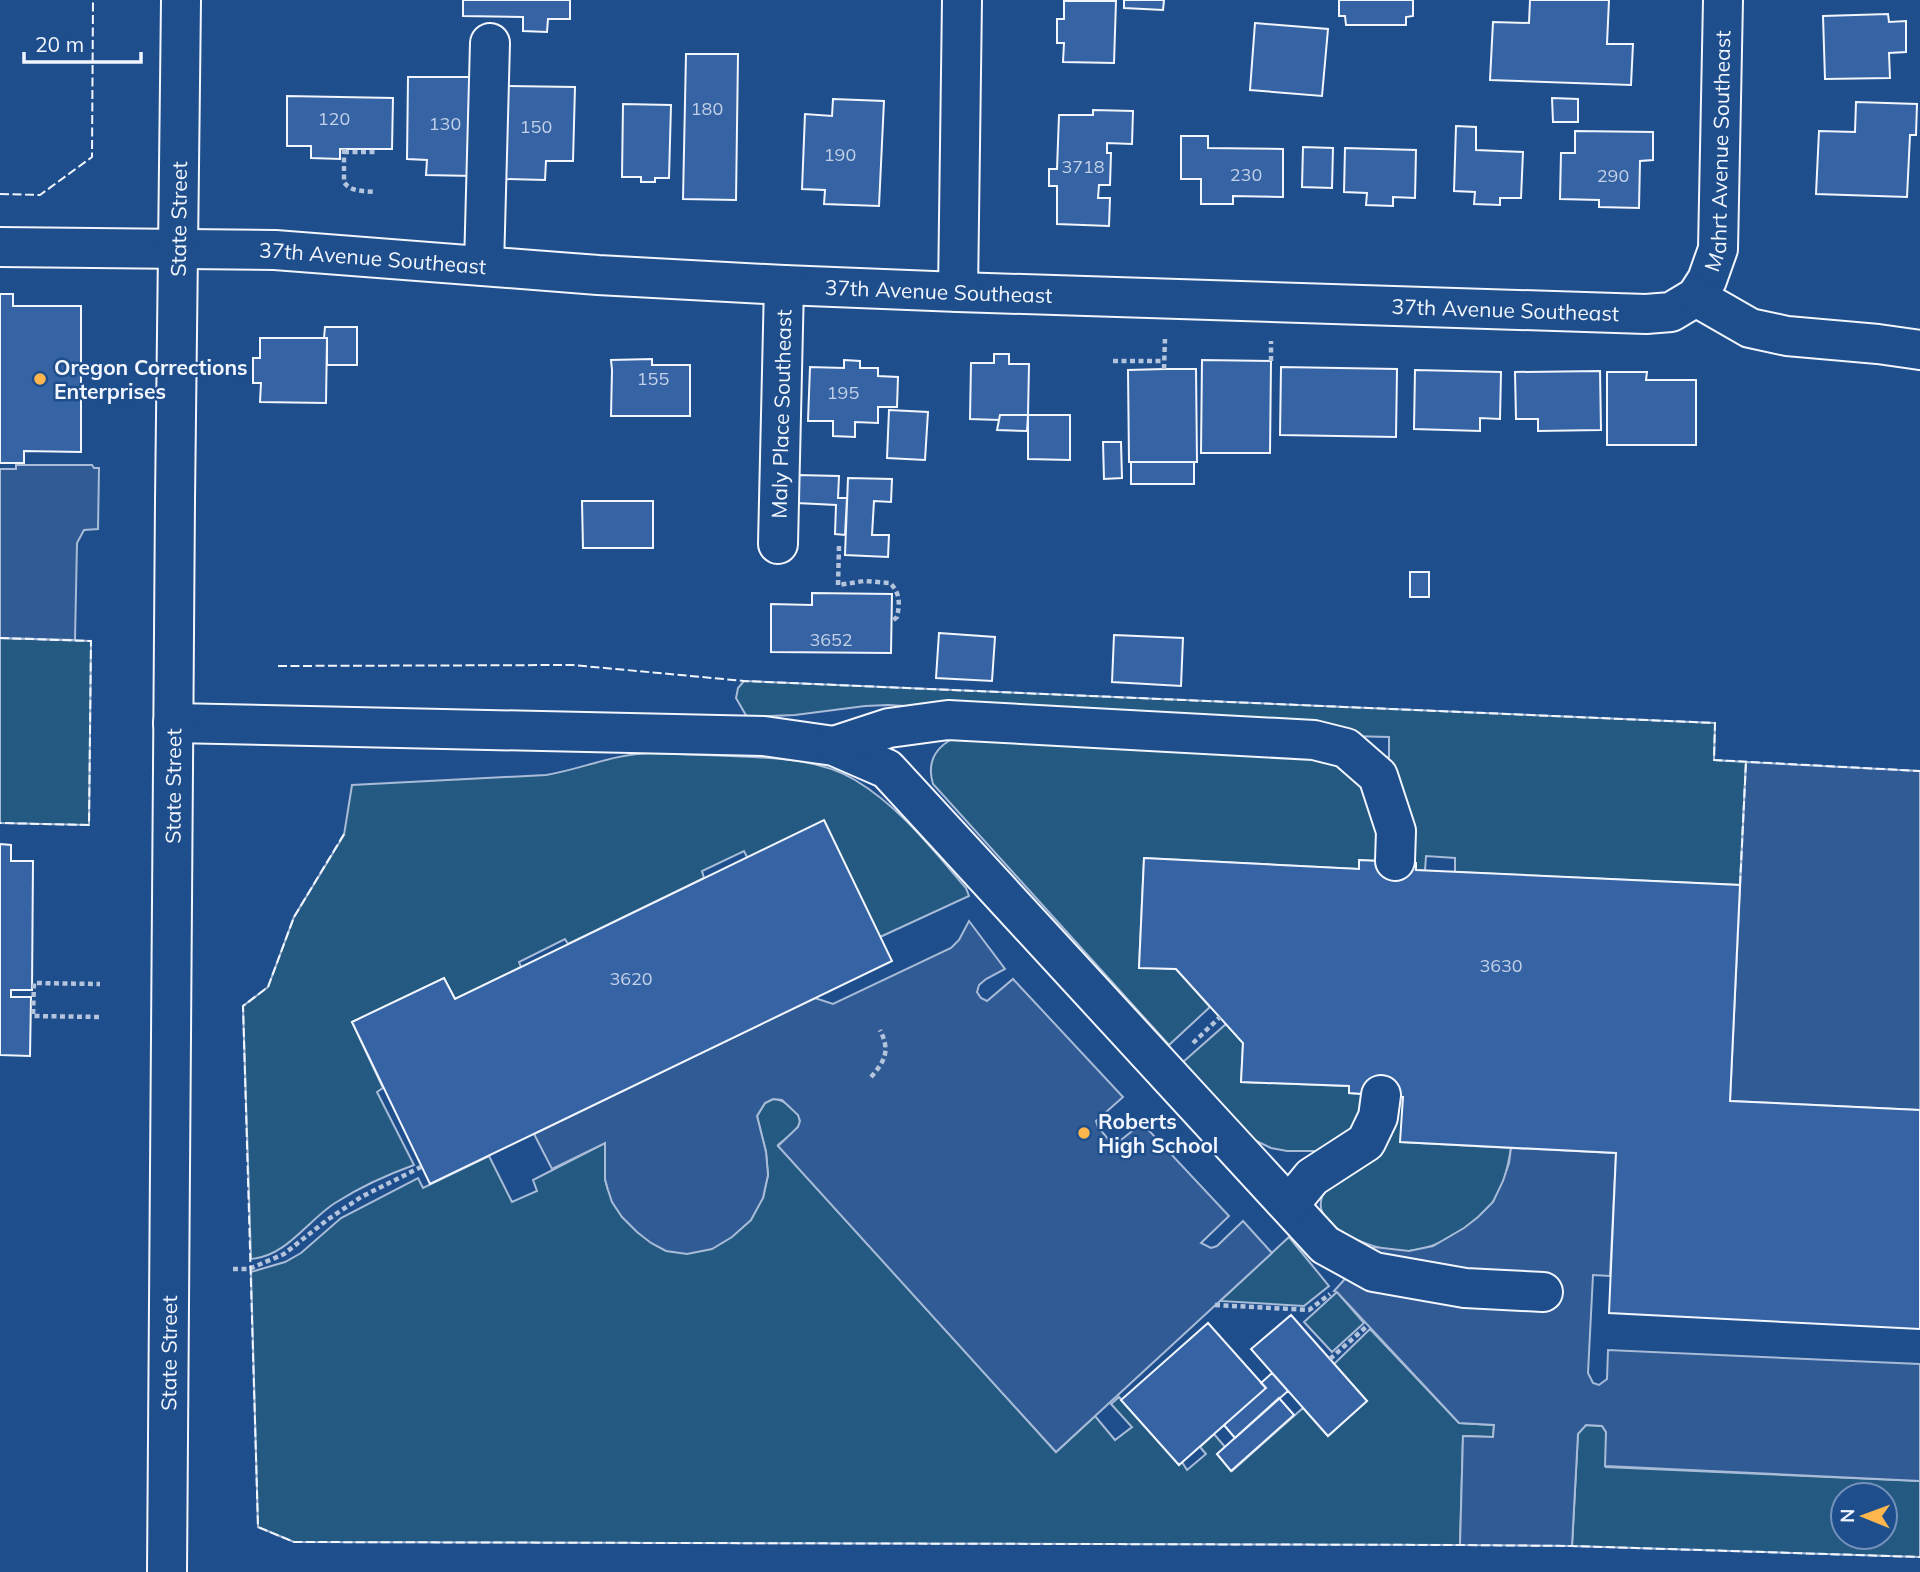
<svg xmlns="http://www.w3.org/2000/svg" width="1920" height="1572" viewBox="0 0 1920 1572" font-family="Mulish,sans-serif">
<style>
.green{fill:#245a82;stroke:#a8bbd7;stroke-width:2;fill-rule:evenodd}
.parking{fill:#305b95;stroke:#a8bbd7;stroke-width:2}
.building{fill:#3563a3;stroke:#f2f6ff;stroke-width:2}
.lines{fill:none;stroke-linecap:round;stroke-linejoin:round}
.minor-casing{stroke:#f2f6ff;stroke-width:42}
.major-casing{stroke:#f2f6ff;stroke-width:42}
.path{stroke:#b3c4dc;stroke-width:4.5;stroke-dasharray:5 3.5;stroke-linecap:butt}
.minor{stroke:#1f4e8c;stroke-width:38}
.major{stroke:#1f4e8c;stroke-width:38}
.fence{stroke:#f2f6ff;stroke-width:2;stroke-dasharray:9 3.5;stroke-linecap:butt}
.poi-dot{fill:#ffb74d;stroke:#1f4e8c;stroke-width:2.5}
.labels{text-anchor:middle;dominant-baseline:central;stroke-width:5;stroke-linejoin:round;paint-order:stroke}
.number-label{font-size:18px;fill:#c3d1e8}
.street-label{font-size:21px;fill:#f2f6ff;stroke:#1f4e8c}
.poi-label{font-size:21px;font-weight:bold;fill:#f2f6ff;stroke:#1f4e8c;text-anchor:start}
</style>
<rect width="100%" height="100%" fill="#1f4e8c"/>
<path class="green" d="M0,638L91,641L89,825L0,823Z
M744,681L1715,723L1714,760L1746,762L1740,885L1455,872V858L1426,856L1425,871L1416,870V863L1408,862L1378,757H1389V737L1349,736L1161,721L888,705L865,706L795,715L747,717L736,698L738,688Z
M952,739L1325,756L1367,787L1377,810L1380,861L1360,860L1359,869L1144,858L1139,967L1176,969L1210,1007L1169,1045L933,784C927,764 934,749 952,739Z
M651,753C678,754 704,755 731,756C773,758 818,758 855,780C900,807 932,849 966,888L969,896L880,937L747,857L744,851L702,871L704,878L568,944L565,939L519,962L521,967L455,999L444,978L352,1022L383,1088L377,1092L414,1165C389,1174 357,1189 335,1203C307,1221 287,1256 251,1259L243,1006L268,987L294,917L344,835L352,785L546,775C582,769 613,754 651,753Z
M1226,1024L1243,1043L1241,1082L1349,1086V1093L1366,1094L1356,1124L1347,1134L1317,1151H1287L1271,1148L1254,1140L1183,1062Z
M1394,1096L1403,1097L1401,1142L1511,1148C1508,1166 1504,1188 1492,1203C1473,1227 1440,1248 1409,1251C1384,1253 1337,1237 1323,1214C1319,1207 1321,1200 1323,1193Z
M773,1099C783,1099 804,1113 799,1125C796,1132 784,1140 778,1145L1056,1452L1095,1416L1115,1440L1132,1427L1111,1404L1119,1397L1179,1465L1182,1462L1187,1470L1206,1454L1200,1447L1214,1434L1225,1447L1217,1454L1232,1471L1303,1408L1328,1436L1367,1401L1334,1364L1370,1329L1459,1423L1494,1425L1493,1437L1463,1436L1460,1545L294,1542L258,1527L251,1272L285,1262L301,1253L341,1218L418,1178L423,1188L489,1156L512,1202L537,1191L533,1180L605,1143V1179L608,1190L763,1198L768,1175L766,1152L757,1116L765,1103Z
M1289,1237L1329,1286L1304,1306L1220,1301Z
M1337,1292L1364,1323L1332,1352L1304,1322Z
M1586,1425L1602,1426L1606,1432V1467L1920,1481V1557L1572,1546L1578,1433ZM1843,1495H1885V1537H1843Z"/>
<path class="parking" d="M16,465H92L94,468H99L98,529L84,530L77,543L75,640L0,638V469H16Z
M1746,762L1920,771V1110L1730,1101Z
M969,921L1005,969L986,979L979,985L977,992L981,998L987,1001L1013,979L1123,1097L1096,1121L1098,1127L1108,1139L1116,1144L1142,1123L1229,1216L1201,1243L1211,1248L1217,1246L1243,1221L1272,1253L1056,1452L778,1146L798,1127L800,1121L798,1115L782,1100L773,1099L765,1103L757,1116L766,1152L768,1175L763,1198L751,1220L732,1237L712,1249L687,1254L666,1251L651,1243L637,1232L622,1217L612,1202L608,1190L605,1179V1143L552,1169L534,1134L815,998L833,1004L951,948L959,940Z
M1511,1148L1616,1153L1610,1276L1593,1275L1588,1373L1593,1383L1599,1385L1607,1379L1608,1350L1920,1364V1481L1605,1466L1606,1432L1602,1426L1586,1425L1578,1434L1572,1546L1460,1545L1463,1436L1493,1437L1494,1425L1459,1423L1337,1292L1334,1291L1374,1247L1409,1251L1433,1246L1464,1228L1478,1217L1493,1202L1503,1181L1509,1163Z"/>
<path class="building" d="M463,0H570V19H548L547,32L523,31V17L463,16Z
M1124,0H1164L1163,10L1124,8Z
M1339,0H1413V16L1406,17V25H1346L1345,16H1339Z
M1530,0H1609L1607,44H1633L1631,85L1490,80L1493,22L1529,23Z
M1064,1H1116L1114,63L1063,62L1064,43H1057V19H1064Z
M1888,14L1889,22L1906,21V52L1889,53L1890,78L1825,79L1823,16Z
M1255,23L1328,29L1322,96L1250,90Z
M686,54H738L736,200L683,199Z
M408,77H474L473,176L426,175L427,160L407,159Z
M506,86L575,87L573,161H546L545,180L504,179Z
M287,96L393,98L392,149H340V159L311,158V146H287Z
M1552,98L1578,99V122H1553Z
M833,99L884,101L879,206L824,204L825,190L802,189L805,114L832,116Z
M1856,102L1917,104L1916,135H1910L1907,197L1816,194L1819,131L1855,132Z
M623,104L671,105L669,178H655V182H641V177H622Z
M1093,110L1133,111L1132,144L1107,143V153H1111L1110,185H1099L1098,198H1110L1109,226L1057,224V186H1049V169H1057L1059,115H1093Z
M1456,126L1476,127V150L1523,152L1521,198H1500V205L1474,204L1475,192L1454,191Z
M1575,131L1653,132V160L1640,161L1639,208L1599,207V200L1560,199L1561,153H1575Z
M1181,136H1208V148L1283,149V197L1233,196V204H1201V179H1181Z
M1303,147L1333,148L1332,188L1302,187Z
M1345,148L1416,150L1415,198L1393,197V206L1366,205L1367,193L1344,192Z
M0,294H13V306H81V452L24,451V463H0Z
M325,327H357V365H327V338H324Z
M260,338H327L326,403L260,402L261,383H253V358H260Z
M994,354H1009V364H1029L1028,415H1000L999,420L970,419L971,363H994Z
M652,359V365H690V416H611L612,370L611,360Z
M844,360L860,361V368H878V376L898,377L897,407H878V423L855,422V437L833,436V421H808L810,367L844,368Z
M1202,360L1271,361L1270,453H1201Z
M1281,367L1397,369L1396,437L1280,435Z
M1164,369H1196L1197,462H1129L1128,370Z
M1415,370L1501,372L1500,419L1480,418V431L1414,429Z
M1600,371L1601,430L1538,431V419H1516L1515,372Z
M1607,372H1647L1646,380H1696V445H1607Z
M889,410L928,412L925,460L887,458Z
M1000,415H1028L1027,431L997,430Z
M1028,415H1070V460L1028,459Z
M1103,442H1121L1122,478L1104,479Z
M1131,462H1194V484H1131Z
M797,475L839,476L838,498H847L845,535L835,534L836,505L797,503Z
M848,478L892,479L891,502L874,501L872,535H889L888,557L845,555Z
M582,501H653V548H583Z
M1410,572H1429V597H1410Z
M812,593L892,594L891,653L771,652V604L812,605Z
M939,633L995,637L992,681L936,678Z
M1114,635L1183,638L1181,686L1112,682Z
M824,820L892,961L430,1184L352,1022L444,978L455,999Z
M0,844L11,845V861H33L32,990H11V997H31L30,1056L0,1055Z
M1144,858L1359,869V860L1380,861L1416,863V870L1740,885L1730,1101L1920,1110V1329L1609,1313L1616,1153L1400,1142L1403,1097L1349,1093V1086L1241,1082L1243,1043L1176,969L1139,968Z
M1291,1315L1367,1401L1328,1436L1251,1349Z
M1208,1323L1266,1388L1179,1465L1121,1400Z
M1272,1373L1288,1391L1235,1438L1224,1425L1266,1388L1261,1383Z
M1279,1398L1294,1415L1231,1471L1217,1454Z"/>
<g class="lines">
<defs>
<g id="minor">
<path id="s1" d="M0,247L275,250L598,275L784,285L958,292L1646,314L1671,312L1696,297L1707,280L1718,249L1723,0"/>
<path d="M484,266L490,43"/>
<path d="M958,292L962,0"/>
<path d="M1696,297L1750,328L1787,336L1878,344L1920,350"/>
<path id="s2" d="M778,544L784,285"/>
<path d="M173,723L764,736L834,746L887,769L1325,1245L1374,1272L1465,1288L1543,1292"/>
<path d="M834,746L889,728L948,720L1314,740L1346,748L1378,776L1396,831L1395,861"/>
<path d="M1289,1205L1312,1177L1366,1142L1378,1117L1381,1095"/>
</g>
<g id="major">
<path id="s3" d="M167,1572L175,500L181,0"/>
</g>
</defs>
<use href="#minor" class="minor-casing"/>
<use href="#major" class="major-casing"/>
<path class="path" d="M344,149V182C350,192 365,191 376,192
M344,152H376
M1113,361H1164
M1271,361V341
M1164,369L1165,339
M839,546L838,585L864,581L890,583C900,593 900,603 897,617L891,622
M99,1017L33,1016L34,983L100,984
M1193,1043L1220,1017
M871,1077C886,1060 890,1050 880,1030
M233,1269H249L284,1254L327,1220L361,1197L421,1167
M1215,1305L1309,1310L1330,1294
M1330,1359L1367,1326"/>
<use href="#minor" class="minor"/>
<use href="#major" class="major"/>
<path class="fence" d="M0,194L40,195L92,157L93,0
M0,638L91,641L89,825L0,823
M278,666L573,665L744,681L1715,723L1714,760L1920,771
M344,834L294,917L268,987L243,1006L258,1527L294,1542L1460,1545L1572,1546L1920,1557
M1740,885L1746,762"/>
</g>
<g class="poi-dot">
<circle cx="40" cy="379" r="7"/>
<circle cx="1084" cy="1133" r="7"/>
</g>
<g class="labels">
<g class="number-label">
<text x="707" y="108">180</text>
<text x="334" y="118">120</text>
<text x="445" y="123">130</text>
<text x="536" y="126">150</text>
<text x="840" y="154">190</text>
<text x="1083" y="166">3718</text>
<text x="1246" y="174">230</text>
<text x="1613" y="175">290</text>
<text x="653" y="378">155</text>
<text x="843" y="392">195</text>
<text x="831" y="639">3652</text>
<text x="1501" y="965">3630</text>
<text x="631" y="978">3620</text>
</g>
<g class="street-label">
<text stroke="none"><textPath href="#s1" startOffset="1853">Mahrt Avenue Southeast</textPath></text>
<text stroke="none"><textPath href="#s3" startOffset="1353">State Street</textPath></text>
<text stroke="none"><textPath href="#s1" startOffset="373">37th Avenue Southeast</textPath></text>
<text stroke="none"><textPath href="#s1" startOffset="940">37th Avenue Southeast</textPath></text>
<text stroke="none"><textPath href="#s1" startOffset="1507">37th Avenue Southeast</textPath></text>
<text stroke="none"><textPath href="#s2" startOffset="130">Maly Place Southeast</textPath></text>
<text stroke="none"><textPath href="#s3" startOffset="786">State Street</textPath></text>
<text stroke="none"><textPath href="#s3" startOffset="219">State Street</textPath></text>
</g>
<g class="poi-label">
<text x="54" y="367">Oregon Corrections<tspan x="54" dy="24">Enterprises</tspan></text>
<text x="1098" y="1121">Roberts<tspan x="1098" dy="24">High School</tspan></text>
</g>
</g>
<g transform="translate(1864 1516) rotate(271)"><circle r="33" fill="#1f4e8c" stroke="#7391ba" stroke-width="2"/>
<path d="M0-5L12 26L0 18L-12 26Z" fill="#ffb74d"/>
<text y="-10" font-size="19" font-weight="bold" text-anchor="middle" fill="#f2f6ff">N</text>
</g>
<path d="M24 52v10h117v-10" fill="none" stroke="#f2f6ff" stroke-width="3.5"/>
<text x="35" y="52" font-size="21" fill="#f2f6ff" stroke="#1f4e8c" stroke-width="5" paint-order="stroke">20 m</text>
</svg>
